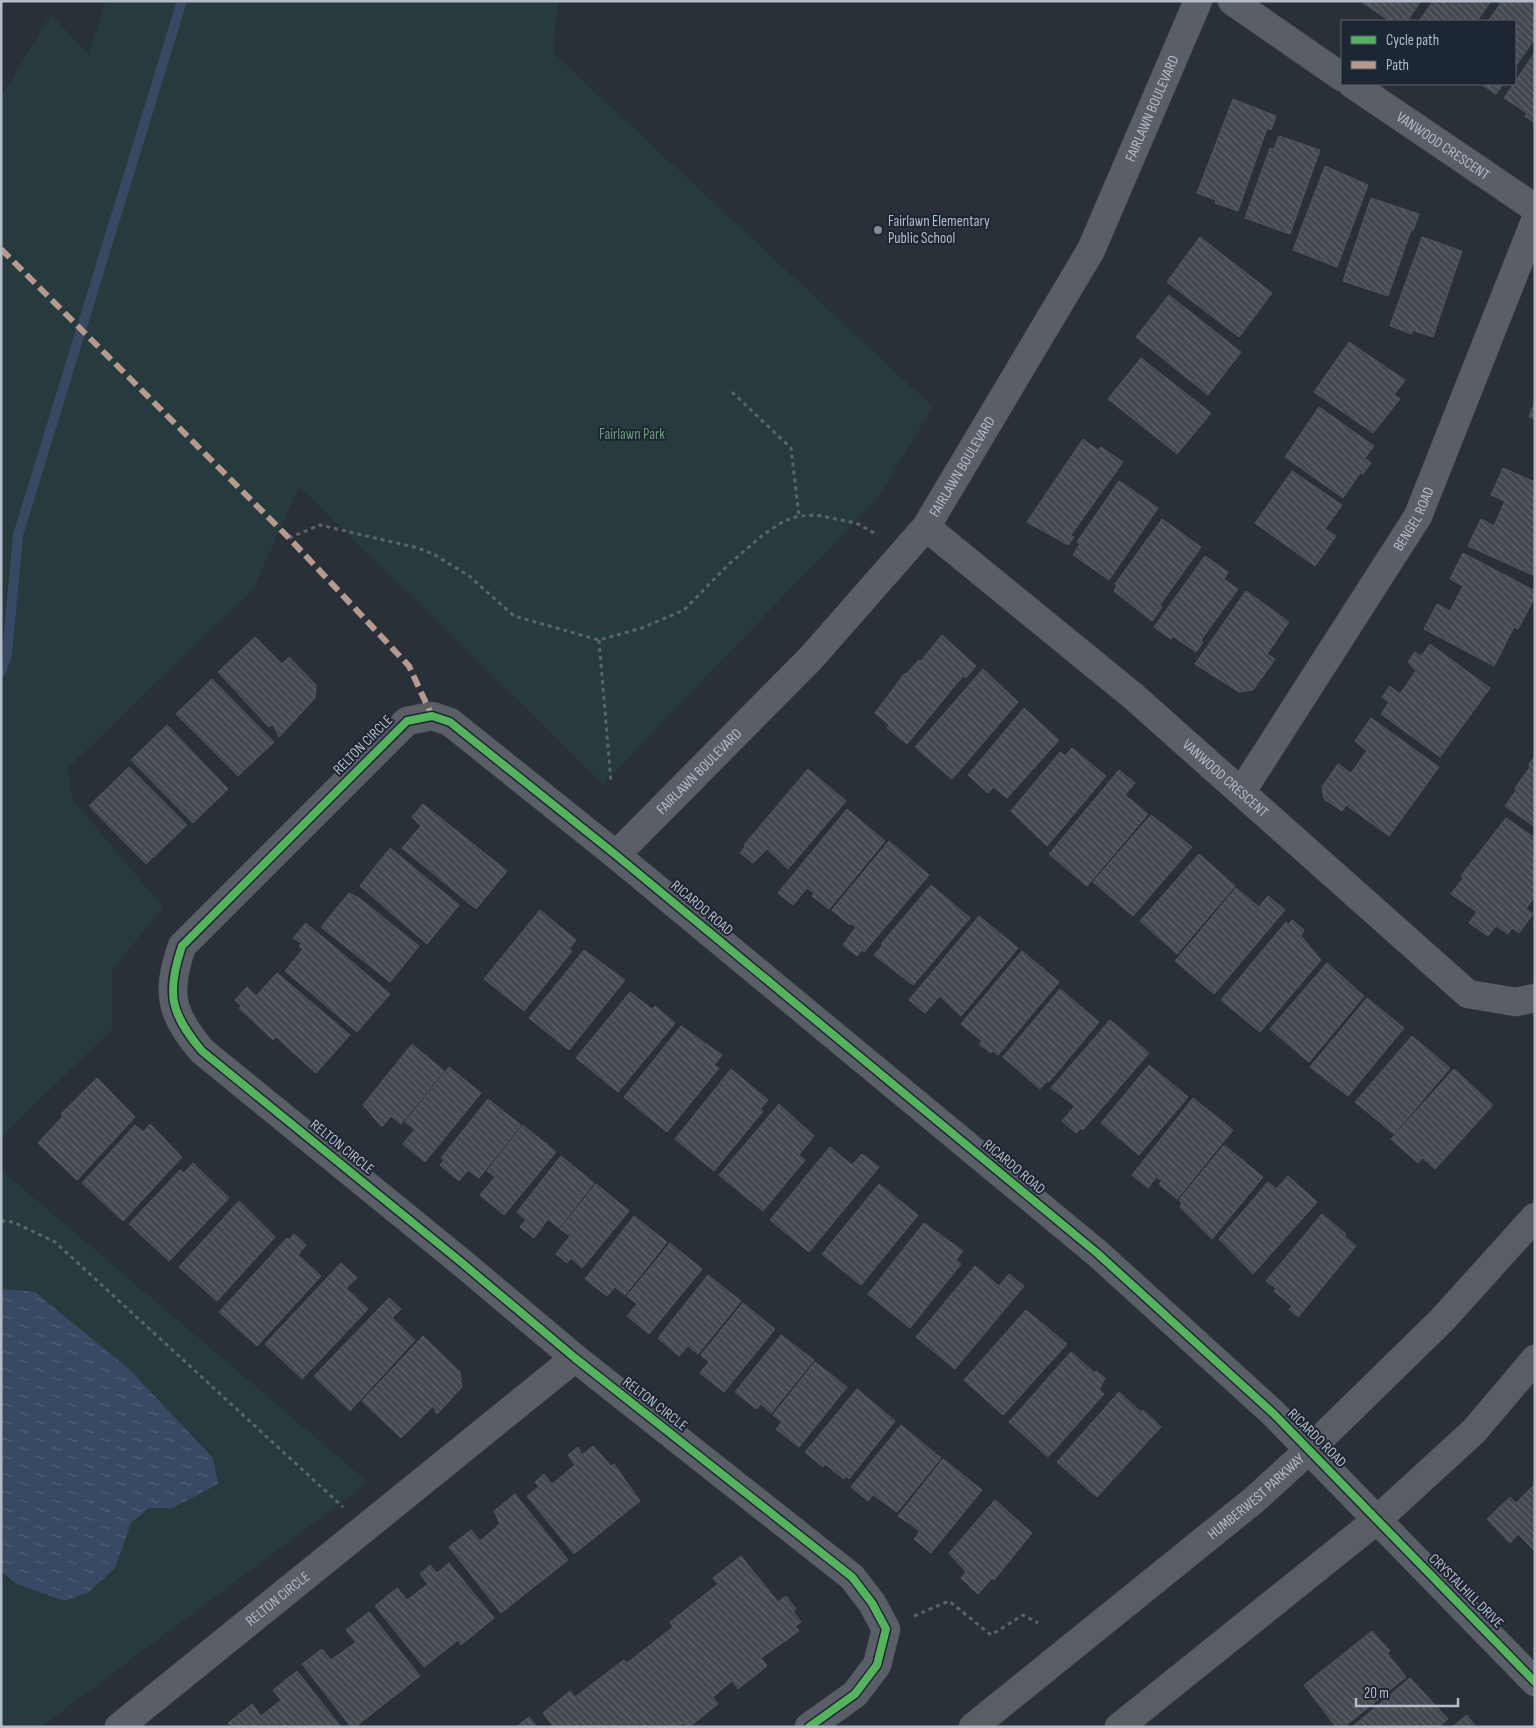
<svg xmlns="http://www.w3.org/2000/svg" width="1536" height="1728" viewBox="0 0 1536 1728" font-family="'Sofia Sans Condensed',sans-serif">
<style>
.park{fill:#273a3e}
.water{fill:url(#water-ripples)}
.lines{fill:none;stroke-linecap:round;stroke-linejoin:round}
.stream{stroke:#384963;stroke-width:10}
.building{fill:url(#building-back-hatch);stroke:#52575f}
.minor-casing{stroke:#484c53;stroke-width:29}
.secondary-casing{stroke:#484c53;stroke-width:29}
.path{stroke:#5d636a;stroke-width:3;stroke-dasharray:4 4;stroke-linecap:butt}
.minor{stroke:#5a5e66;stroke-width:28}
.secondary{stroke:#595d64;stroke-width:28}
.quiet{stroke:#b69a8f;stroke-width:6;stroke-dasharray:12 6;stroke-linecap:butt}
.cycleway-casing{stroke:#1d2633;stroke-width:11}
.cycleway{stroke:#56b35d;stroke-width:8}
.poi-dot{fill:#848b96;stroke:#1d2633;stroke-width:2}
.labels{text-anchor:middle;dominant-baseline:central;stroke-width:4;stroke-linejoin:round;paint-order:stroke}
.street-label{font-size:15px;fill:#b4bcc9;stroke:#1d2633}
.poi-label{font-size:15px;fill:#b4bcc9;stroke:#1d2633;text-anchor:start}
.park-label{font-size:15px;fill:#6b9a76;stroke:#1d2633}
</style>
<defs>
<pattern id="water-ripples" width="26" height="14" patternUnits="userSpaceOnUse" patternTransform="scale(1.25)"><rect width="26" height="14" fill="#384963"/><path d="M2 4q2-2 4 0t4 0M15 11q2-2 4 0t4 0" fill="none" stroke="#526178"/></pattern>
<pattern id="building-back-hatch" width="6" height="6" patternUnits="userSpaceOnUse" patternTransform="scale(1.25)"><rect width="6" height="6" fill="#444950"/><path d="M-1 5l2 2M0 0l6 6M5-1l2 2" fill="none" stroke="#5d6168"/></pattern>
</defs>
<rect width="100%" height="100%" fill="#2a3038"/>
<path class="park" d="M106,1H558L553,53L933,407L877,499L603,784L299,486L254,588L68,768L73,800L163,907L112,970L113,1028L1,1138V97L51,14L88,54Z
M1,1170L368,1482L41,1727H1Z"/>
<path class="water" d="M4,1289L35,1292L130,1370L213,1458L218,1484L173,1508H149L131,1523L115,1568L89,1592L64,1601L15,1583L1,1571V1293Z"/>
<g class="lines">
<path class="stream" d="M1,672L7,654L18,535L182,1"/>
</g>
<path class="building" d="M1364,1H1421L1407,21H1390L1363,3Z
M1433,1H1491L1477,21H1419Z
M1502,1L1535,2V38L1515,67V21H1488Z
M1535,52V123L1525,116L1527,113L1504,98Z
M1481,84H1503L1496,94Z
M1233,99L1276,116L1271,130L1267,128L1238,211L1215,203L1216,200L1197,193Z
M1279,136L1320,150L1290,234L1245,218L1270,148L1274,149Z
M1325,166L1368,185L1337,267L1293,250Z
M1371,198L1419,214L1413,231L1411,230L1388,296L1343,281Z
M1200,237L1272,293L1239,337L1167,282Z
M1422,237L1462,251L1433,337L1412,330V334L1390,326Z
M1169,295L1241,352L1208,395L1136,337Z
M1349,342L1405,380L1394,395L1400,399L1373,433L1314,392Z
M1141,358L1211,413L1177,454L1108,399Z
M1535,401V419L1529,417Z
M1319,407L1374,446L1365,458L1371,463L1363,474L1360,473L1343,498L1285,457Z
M1083,439L1098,450L1101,447L1123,462L1071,535L1074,537L1068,545L1027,522Z
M1503,468L1535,482V576L1468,546L1481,519L1494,526L1505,501L1491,495Z
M1292,471L1342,505L1325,529L1336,536L1315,566L1255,523Z
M1119,481L1158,508L1109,580L1073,555L1080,544L1077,542Z
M1162,519L1201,547L1160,605L1162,607L1152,621L1114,591L1117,586L1115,584Z
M1463,553L1535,591V597L1518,629L1514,627L1494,666L1424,629L1437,604L1450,611L1463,586L1450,579Z
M1205,556L1228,572L1224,579L1238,589L1201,640L1203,642L1196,652L1173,636L1171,639L1154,627Z
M1246,591L1289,622L1267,654L1275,659L1253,690L1239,692L1195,664Z
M942,635L976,666L966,678L963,676L907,744L887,728L889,725L875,713L905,673L906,674L919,660L921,661Z
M255,637L282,664L289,657L316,685L315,698L279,737L273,724L269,727L218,672Z
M1430,644L1490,688L1440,757L1381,714L1389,702L1382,697L1390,686L1400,694L1416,671L1408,662L1415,652L1421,656Z
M983,669L1018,702L952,779L915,747Z
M212,679L274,742L238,776L176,714Z
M1024,708L1059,740L1007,798L994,787L988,793L968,775Z
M1371,718L1439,767L1389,836L1346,805L1342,811L1324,799L1322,787L1338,764L1351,773L1367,751L1355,741Z
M167,725L228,789L193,823L131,760Z
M1072,748L1106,776L1047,846L1011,811L1060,752L1065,756Z
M1535,756V827L1505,806L1517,789L1515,788L1530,767L1529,764Z
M129,767L187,825L146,864L89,806Z
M808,769L846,801L788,869L767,849L753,863L740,853L745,847L744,845Z
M1119,770L1135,783L1125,795L1148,814L1087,886L1049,854Z
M423,804L507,871L476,909L402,848L421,826L412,817Z
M847,809L885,841L829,909L812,896L814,893L807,888L793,905L778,893Z
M1151,815L1192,847L1133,916L1093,882Z
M1506,818L1535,838V896L1526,909L1533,914L1519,933L1512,928L1508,934L1496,926L1488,936L1469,923L1477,912L1451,894L1463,878L1461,876Z
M889,841L929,875L864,952L862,950L857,956L843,945L856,927L851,923L850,925L832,910Z
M390,848L459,905L427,944L360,886Z
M1199,854L1235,886L1177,954L1140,921Z
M931,885L970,918L913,985L874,955L883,945L881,944Z
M1236,888L1259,907L1268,896L1285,910L1214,994L1175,961Z
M349,893L359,898L419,946L390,982L321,927Z
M540,910L576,940L569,949L572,951L524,1011L484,979Z
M979,916L1018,948L961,1016L940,996L925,1013L909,1000Z
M1292,920L1304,930L1301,936L1321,960L1260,1032L1221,1000L1286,922L1288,925Z
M306,923L390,994L357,1032L285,971L303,949L299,946L302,943L293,938Z
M584,950L625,980L569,1050L529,1018Z
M1022,951L1059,982L998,1055L993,1051L991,1053L979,1044L982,1041L961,1024Z
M1327,963L1364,996L1309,1062L1270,1029Z
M277,973L350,1035L316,1073L276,1037L273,1040L239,1008L241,1006L235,1000L247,987L256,996Z
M1060,989L1099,1022L1049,1082L1047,1081L1040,1089L1003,1057Z
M630,992L652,1009L655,1006L675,1023L618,1092L576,1058Z
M1367,998L1404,1028L1348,1096L1310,1067Z
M1110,1020L1149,1053L1083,1130L1081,1128L1076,1133L1062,1121L1075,1106L1051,1088Z
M681,1026L722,1055L714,1065L719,1068L667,1132L624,1097Z
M1412,1036L1450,1068L1394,1134L1355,1102Z
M412,1044L444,1071L401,1124L391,1116L382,1127L363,1105Z
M1149,1065L1188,1097L1139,1155L1101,1123Z
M449,1067L481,1093L425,1162L403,1144L415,1129L405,1122Z
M731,1069L768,1100L760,1109L763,1111L714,1171L675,1139Z
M1454,1069L1493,1105L1435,1169L1423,1158L1418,1163L1391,1139Z
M97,1078L135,1117L77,1180L38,1143L63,1116L61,1114Z
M1193,1098L1233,1130L1177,1199L1159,1184L1162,1181L1156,1177L1148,1188L1132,1175Z
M488,1099L521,1125L479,1178L468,1170L459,1181L440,1165L444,1160L441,1158Z
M779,1104L814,1136L799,1155L805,1160L763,1211L719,1175Z
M150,1124L182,1157L123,1221L82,1183L135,1125L143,1132Z
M523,1125L556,1152L504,1215L480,1195L495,1177L487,1171Z
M1224,1145L1263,1177L1212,1239L1180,1207L1182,1203L1179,1200Z
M830,1147L852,1165L862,1154L879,1167L809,1252L770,1220Z
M561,1156L594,1183L559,1228L548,1219L534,1238L520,1227L526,1220L517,1212Z
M193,1163L229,1198L169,1261L129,1224L180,1170L184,1173Z
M1288,1176L1317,1202L1253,1274L1219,1239L1268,1182L1276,1189Z
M596,1184L629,1211L582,1268L571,1258L567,1263L556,1254L570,1236L560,1229Z
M879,1184L918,1215L861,1285L822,1254Z
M239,1201L275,1237L217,1301L179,1267Z
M1322,1214L1346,1234L1344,1236L1356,1246L1298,1317L1289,1309L1292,1306L1274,1291L1276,1288L1266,1281Z
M634,1216L667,1242L625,1295L615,1287L607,1296L585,1279Z
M924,1223L963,1251L956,1260L961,1264L910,1328L868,1294Z
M294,1234L306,1245L298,1255L321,1276L257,1346L219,1312L287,1238L289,1240Z
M670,1243L702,1269L649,1334L627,1316L637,1304L627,1296Z
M341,1263L357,1278L346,1288L368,1309L302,1379L265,1344Z
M975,1266L999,1286L1009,1274L1024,1286L955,1369L916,1337Z
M708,1275L741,1301L698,1354L688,1346L679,1356L658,1338Z
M389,1298L401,1309L392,1318L415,1340L350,1411L314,1376Z
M743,1303L775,1329L724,1392L700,1373L709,1362L701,1355Z
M1026,1310L1067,1344L1003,1415L964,1380Z
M781,1335L814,1360L771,1413L761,1404L756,1409L735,1392Z
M423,1336L460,1372L462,1387L437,1414L433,1406L401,1438L362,1401Z
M1071,1352L1095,1373L1096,1371L1105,1378L1099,1390L1104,1394L1048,1457L1009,1422Z
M815,1362L847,1387L799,1447L776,1429L782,1422L773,1415Z
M857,1389L895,1421L849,1479L846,1476L844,1479L825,1464L823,1467L805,1452Z
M1119,1392L1141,1412L1143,1410L1161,1427L1097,1497L1057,1462Z
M901,1425L941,1458L897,1512L873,1495L868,1501L851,1487Z
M593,1446L611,1466L614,1464L640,1501L574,1554L527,1496L539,1487L535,1482L544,1474L552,1484L575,1465L568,1455L578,1447L582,1455Z
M943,1459L982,1490L931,1553L914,1539L920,1531L898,1516Z
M1535,1484V1551L1518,1534L1510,1543L1487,1519L1510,1497L1516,1503Z
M515,1494L568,1560L501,1613L449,1547L471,1530L480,1541L500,1524L494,1511Z
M995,1500L1032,1533L994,1580L992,1578L978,1594L961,1578L966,1572L949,1553Z
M741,1556L778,1602L786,1596L796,1609L793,1611L801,1622L795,1626L799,1631L761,1658L767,1666L738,1689L732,1681L713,1697L718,1704L689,1727L683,1723L678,1727H554L543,1713L570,1691L575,1697L624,1660L627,1663L673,1627L670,1622L718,1584L713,1578Z
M449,1563L494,1618L461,1645L458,1640L424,1667L375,1606L397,1588L407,1600L428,1584L420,1574L430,1565L437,1573Z
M369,1612L420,1676L355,1727H351L302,1664L322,1649L331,1660L356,1642L346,1630Z
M1372,1631L1390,1651L1387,1653L1406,1677L1344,1727H1336L1304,1685Z
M297,1671L341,1727H231L228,1723L252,1704L261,1716L281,1700L273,1690Z
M1410,1678L1448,1719L1439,1727H1352Z
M1467,1715L1476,1727H1452Z
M529,1717L537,1727H516Z"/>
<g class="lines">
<defs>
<g id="minor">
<path d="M1232,1L1342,77"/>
<path id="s1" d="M1352,84L1535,208"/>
<path id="s2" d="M926,527L1133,696L1468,994L1516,1002L1535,998"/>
<path id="s3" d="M1242,791L1418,516L1535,221"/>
<path id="s4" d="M616,855L811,658L926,527L1091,250L1198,1"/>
<path id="s5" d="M119,1727L575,1358"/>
<path d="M809,1727L855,1694L877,1665L886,1629L872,1603L852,1577L575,1358L461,1262L202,1051C170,1013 166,993 182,946L407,721L432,716L450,722L616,855L1097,1253L1274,1414L1535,1682"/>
</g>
<g id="secondary">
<path id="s6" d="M973,1727L1254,1500L1309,1450L1442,1320L1535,1217"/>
<path d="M1119,1727L1378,1519L1474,1431L1535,1359"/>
</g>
</defs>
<use href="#minor" class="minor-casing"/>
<use href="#secondary" class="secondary-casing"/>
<path class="path" d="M732,392L791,448L799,516
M289,538L320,525L418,548L435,555L469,576L514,616L599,640L642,628L684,610L729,564L764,534L784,521L799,516L816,515L856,523L878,535
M599,640L611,782
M1,1221L13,1222L55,1242L343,1507
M914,1616L949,1601L991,1635L1023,1615L1038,1623"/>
<use href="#minor" class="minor"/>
<use href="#secondary" class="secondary"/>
<path class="quiet" d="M1,249L289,538L409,666L432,716"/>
<defs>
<path id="cycleway" d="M809,1727L855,1694L877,1665L886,1629L872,1603L852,1577L575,1358L461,1262L202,1051C170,1013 166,993 182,946L407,721L432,716L450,722L616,855L1097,1253L1274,1414L1535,1682"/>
</defs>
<use href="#cycleway" class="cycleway-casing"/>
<use href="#cycleway" class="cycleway"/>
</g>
<circle class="poi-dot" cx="878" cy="230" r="5"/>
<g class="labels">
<g class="street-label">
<text stroke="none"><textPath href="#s4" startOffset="928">FAIRLAWN BOULEVARD</textPath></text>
<text stroke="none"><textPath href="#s1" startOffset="110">VANWOOD CRESCENT</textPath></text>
<text stroke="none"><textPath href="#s4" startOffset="522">FAIRLAWN BOULEVARD</textPath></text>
<text stroke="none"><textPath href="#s3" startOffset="322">BENGEL ROAD</textPath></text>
<text transform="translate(363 745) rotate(-45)">RELTON CIRCLE</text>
<text stroke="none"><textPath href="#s4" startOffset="118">FAIRLAWN BOULEVARD</textPath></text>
<text stroke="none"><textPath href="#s2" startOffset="391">VANWOOD CRESCENT</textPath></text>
<text transform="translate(702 908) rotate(40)">RICARDO ROAD</text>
<text transform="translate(342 1147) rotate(39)">RELTON CIRCLE</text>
<text transform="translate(1014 1167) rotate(40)">RICARDO ROAD</text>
<text transform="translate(655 1404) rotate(38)">RELTON CIRCLE</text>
<text transform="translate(1317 1438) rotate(45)">RICARDO ROAD</text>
<text stroke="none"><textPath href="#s6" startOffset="365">HUMBERWEST PARKWAY</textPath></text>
<text transform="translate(1466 1591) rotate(45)">CRYSTALHILL DRIVE</text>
<text stroke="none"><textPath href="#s5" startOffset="204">RELTON CIRCLE</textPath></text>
</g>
<g class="poi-label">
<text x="888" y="221">Fairlawn Elementary<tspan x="888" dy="17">Public School</tspan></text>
</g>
<g class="park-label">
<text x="632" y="434">Fairlawn Park</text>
</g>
</g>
<rect width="1536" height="1728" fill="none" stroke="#b4bcc9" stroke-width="5"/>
<rect x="1341" y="20" width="175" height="65" fill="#1d2633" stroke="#59626f"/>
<rect x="1351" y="36" width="25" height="8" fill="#56b35d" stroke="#59626f"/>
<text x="1386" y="45" font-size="15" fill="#b4bcc9">Cycle path</text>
<rect x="1351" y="61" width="25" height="8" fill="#b69a8f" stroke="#59626f"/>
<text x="1386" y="70" font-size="15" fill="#b4bcc9">Path</text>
<path d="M1356 1698v8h102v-8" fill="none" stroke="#b4bcc9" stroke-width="2.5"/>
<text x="1364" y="1698" font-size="15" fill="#b4bcc9" stroke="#1d2633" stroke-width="4" paint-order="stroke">20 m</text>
</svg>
